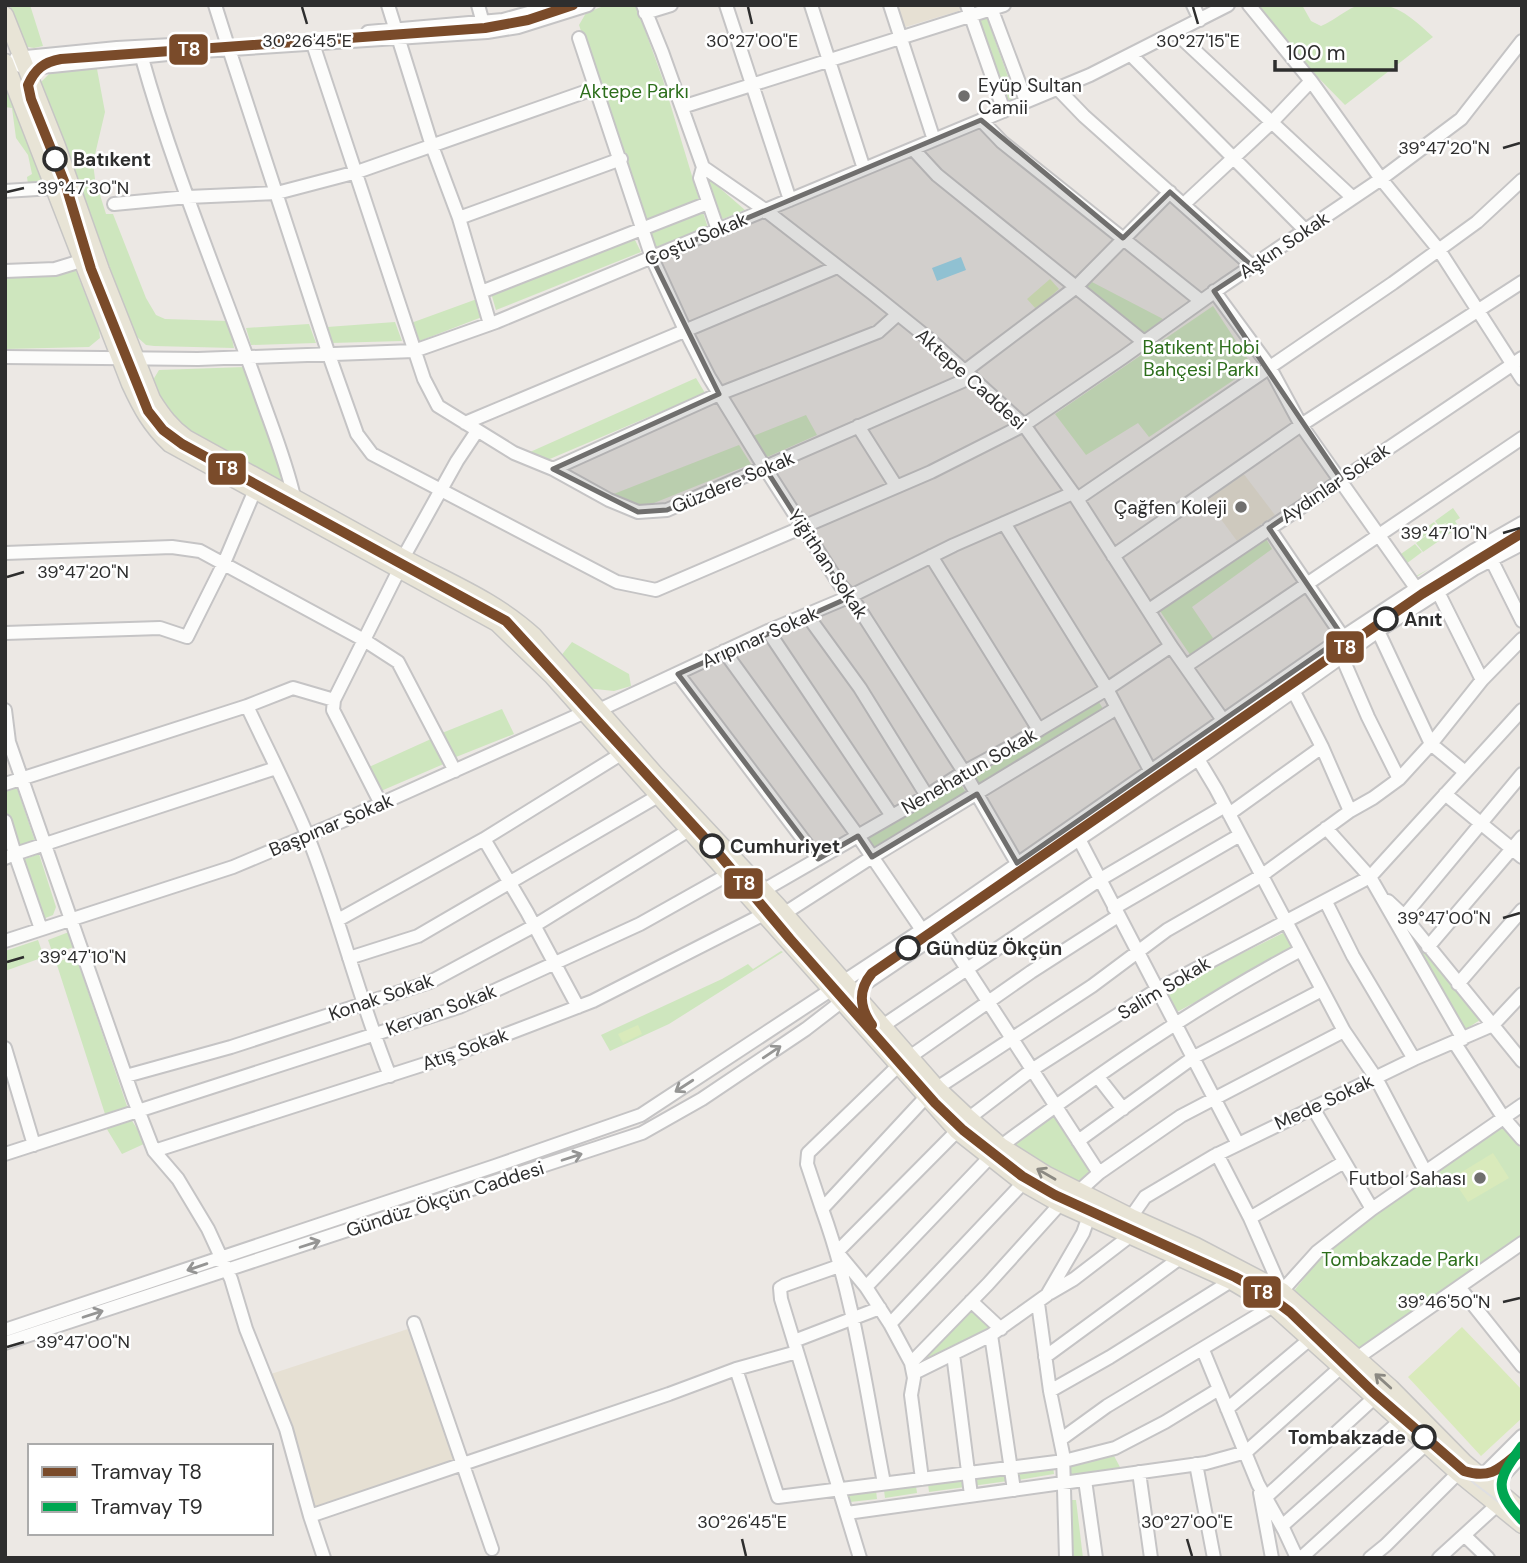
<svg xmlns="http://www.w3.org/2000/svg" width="1527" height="1563" viewBox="0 0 1527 1563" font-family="'DM Sans',sans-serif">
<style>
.education{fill:#e6e0d3}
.green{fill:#cee6be}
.pitch{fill:#d9eabb}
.water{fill:#99d6ec}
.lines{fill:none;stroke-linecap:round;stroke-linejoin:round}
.minor-casing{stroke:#c5c4c5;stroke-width:16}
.major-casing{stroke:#c6c5c4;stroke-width:19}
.minor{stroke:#fcfcfb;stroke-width:12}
.major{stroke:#e8e4d6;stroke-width:16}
.tram{stroke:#dfdfe1;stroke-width:2}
.tram-1-casing{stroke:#fff;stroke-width:16}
.tram-2-casing{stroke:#fff;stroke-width:16}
.tram-1{stroke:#7a4b2a;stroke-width:10}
.tram-2{stroke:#00a651;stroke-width:10}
.oneway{stroke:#959594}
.oneway2{stroke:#8b8982}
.marked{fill:#706f6e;fill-opacity:0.2;stroke:#706f6e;stroke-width:5;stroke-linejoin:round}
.ticks{fill:none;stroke:#2e2e2e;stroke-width:2.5}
.poi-dot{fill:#706f6e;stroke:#fff;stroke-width:2.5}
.stop-dot{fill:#fff;stroke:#2e2e2e;stroke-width:3.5}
.labels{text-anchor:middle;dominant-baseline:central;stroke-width:5;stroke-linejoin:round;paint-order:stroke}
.poi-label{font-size:19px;fill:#2e2e2e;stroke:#fff;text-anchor:end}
.park-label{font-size:19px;fill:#2c6e1b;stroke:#fff}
.stop-label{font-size:19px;font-weight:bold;fill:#2e2e2e;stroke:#fff;text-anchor:start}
.street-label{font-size:19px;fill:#2e2e2e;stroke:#fff}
.ticks-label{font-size:18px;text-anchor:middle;fill:#2e2e2e;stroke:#fff;stroke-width:5;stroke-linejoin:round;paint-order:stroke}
.line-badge{stroke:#fff;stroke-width:2.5}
.badge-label{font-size:19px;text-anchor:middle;font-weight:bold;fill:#fff}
</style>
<rect width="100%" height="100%" fill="#ece8e4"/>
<path class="education" d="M895,5H961L962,10L902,28Z
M1243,473L1275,515L1237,541L1206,499Z
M411,1328L456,1462L315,1507L271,1374Z"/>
<path class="green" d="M10,5H30L43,46L34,48L22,46Z
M606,5H636L663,80L699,199L645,221L579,25L586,13Z
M1254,5H1302L1311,21L1321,26C1334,21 1347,8 1360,5C1394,0 1410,16 1433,37L1345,105L1297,56Z
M987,18L1016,99L1008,102L977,21Z
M97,69L105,112L93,163L95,179L106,214H113L146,298L156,315L165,319L228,321L234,348L154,346L146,345L135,335L41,82L53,70Z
M5,82L43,179L28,184L27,177L32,174L28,155L16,138L12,108L5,107Z
M707,177L745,210L723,219L715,214L702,178Z
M702,209L708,228L656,247L650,229Z
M634,238L641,252L496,310L491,293Z
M76,271L99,329L100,338L89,347L5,349V274Z
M1092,282L1163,319L1145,334L1084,289Z
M477,299L482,317L417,342L411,323Z
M1213,306L1253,367L1149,437L1138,423L1086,455L1055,414Z
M395,322L402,341L331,343L327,327Z
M309,324L316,343L251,345L246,328Z
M245,367L285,483L184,429L162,405L153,380L159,370Z
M696,378L705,393L545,461L530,452Z
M806,415L817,435L765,458L753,436Z
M739,445L751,464L649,505L637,507L611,495Z
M1453,508L1460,518L1455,521L1459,527L1423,552L1416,543L1434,530L1415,542L1412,538L1434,522L1439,528L1448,522L1439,526L1435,521Z
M1265,537L1272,549L1192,607L1213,638L1191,656L1160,611Z
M1415,544L1422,552L1406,564L1416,576L1429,569L1415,578L1398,556Z
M572,642L629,674L631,686L614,691L586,688L560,657Z
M1097,699L1105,712L980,787L971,774Z
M502,709L514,734L456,757L442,733Z
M431,739L446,763L381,791L369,767Z
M959,782L967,794L872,852L863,838Z
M16,785L36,844L19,849L5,807V789Z
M39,854L56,907L53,915L43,919L22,860Z
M1404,927L1480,1020L1463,1031Z
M69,932L74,947L53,954L48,940Z
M1285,932L1294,949L1175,1013L1164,992Z
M38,940L44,957L5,971V951Z
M781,951L783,952L669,1024L610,1051L601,1035L722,979L748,964L753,969Z
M76,956L128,1109L105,1114L56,962Z
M1052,1111L1096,1171L1077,1187L1009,1146Z
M129,1116L146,1143L122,1154L105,1126Z
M1503,1125L1522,1150V1235L1360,1350L1293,1292L1318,1261L1365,1222Z
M970,1309L991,1328L924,1364L920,1359Z
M1113,1454L1121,1469L1070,1477L1069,1465Z
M1053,1466L1054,1474L1018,1480L1016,1472Z
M1007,1473L1008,1481L972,1486L971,1478Z
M964,1479L965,1487L929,1492L928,1484Z
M916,1486L917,1493L885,1498L884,1490Z
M876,1490L877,1499L850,1502L843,1495Z
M1072,1500H1076L1083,1558H1073Z"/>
<path class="pitch" d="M1050,279L1059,289L1036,309L1027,299Z
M638,1025L642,1034L623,1043L618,1034Z
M1493,1153L1509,1178L1468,1202L1452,1178Z
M1462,1327L1522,1390V1418L1481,1456L1408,1377Z"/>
<path class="water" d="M961,257L966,270L937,281L932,268Z"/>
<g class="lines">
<defs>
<path id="minor" d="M215,5L227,43
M388,5L432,146L459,218L490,324
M478,5L483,23
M643,5L662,52L703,167
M726,5L790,200
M811,5L864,169
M890,5L934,140
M967,5L1004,111
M990,5L1026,101
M1193,5L1200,20
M1249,5L1311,81L1381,179L1439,250L1522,379
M645,13L671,5
M368,32L503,20L557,5
M1176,33L1353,198
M579,38L652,258L685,330L709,377L765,468L840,585L851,596L964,772L1017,863
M313,44L424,379L438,406L514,453L553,469L609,500L638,512L667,510L972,377
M229,49L329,355L357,434L372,454L617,582L656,590L931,472L1024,425L1122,358L1224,285L1381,179L1461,119L1522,41
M1131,55L1305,230
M16,58L117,48L190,44
M142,58C174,173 221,283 261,396C273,430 286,462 294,497
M5,61L27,68L52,66L187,52L487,32L518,27L588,5
M1057,88L1084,116L1252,266
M682,107L1004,5
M981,120L1002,142L1201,301
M913,149L937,175L1144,342
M703,167L765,210L872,293L929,339L1024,425L1077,499L1171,646L1223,720
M703,167L700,178L718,230
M5,191L53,188
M114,204L188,197L277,193L357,172L596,88
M1184,204L1271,123L1311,81
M459,218L621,159
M5,271L55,269L81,261
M1214,291L1269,366L1301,425L1416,588
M481,292L708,203
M5,357L198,359L414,351L496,322L1090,75L1228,5
M965,371L1075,288L1170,192
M465,423L837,267
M858,426L896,486
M553,469L719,394L878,332L898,314
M1077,499L1393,283L1477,222L1522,180
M1004,523L1107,689L1150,770
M1269,528L1343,637
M5,553L172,547L200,551L364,640L398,662L455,771
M931,556L1039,730
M1113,556L1301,425L1522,282
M403,558L457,461L477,431
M1491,559L1522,621
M1438,592L1482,680
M1149,610L1522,358
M807,615L860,688L927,796
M768,631L892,816
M1378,631L1431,744L1465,772
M5,633L160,628L187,637L224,563L255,490
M724,651L858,836L922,930
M1342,657L1368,717L1399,779
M1186,666L1522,438
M678,674L818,859
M1294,692L1322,747L1350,811
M247,706C267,749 290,793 308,837C339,915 358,997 390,1076
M5,710L9,742L133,1097L154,1151L178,1179L208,1229L231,1279L246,1329L286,1429L310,1516L324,1558
M599,710L768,631L851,596L954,545L1073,493
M1198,759L1216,789L1344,1031L1376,1078L1425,1171
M5,784L247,706L293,688L334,700
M1445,794L1522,857
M381,804L333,710L334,700L399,570
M1229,814L1322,747
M5,821L15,854L5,858
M1326,828L1370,877L1463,1039
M484,839L527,912L578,1007
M1079,839L1238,1144
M764,890L927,796L964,772L1012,746L1107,689L1171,646
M1388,901L1404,916L1522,1061
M1326,902L1353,956L1414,1059
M1114,908L1240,835
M785,913L872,857L1117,708
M1404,916L1522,774
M338,920L484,839L621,754
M41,929L15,854L276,768
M943,932L1099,1173
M5,941L233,867L340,822L583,713
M1428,947L1522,837
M349,958L418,936L658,796
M1458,984L1522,910
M884,1025L1099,880L1225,806
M1454,1042L1503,1117L1522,1139
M5,1048L34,1145
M911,1056L1031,972L1118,916
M126,1076L231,1047L430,982L534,926L689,830
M1098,1077L1123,1109
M937,1088L1092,986L1167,930L1261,876L1350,811L1373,798L1399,779L1431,744L1482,680L1522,639
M1313,1108L1372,1209
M969,1118L1033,1069L1158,989L1370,877L1522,710
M1078,1141L1194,1057L1322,990
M1001,1146C1097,1075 1195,1006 1301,950
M154,1151L450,1056L593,1001L762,915
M5,1154L459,1007L640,924L729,874
M1217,1154L1250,1218L1282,1291L1317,1252L1372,1209L1522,1105
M1079,1191L1099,1173L1181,1116L1344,1031
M822,1209L807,1164L808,1153L897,1067
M1131,1217L1145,1197L1214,1156L1414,1059L1493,1025L1522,994
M1250,1218L1344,1162
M837,1252L866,1287L890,1324L911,1363L914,1378L911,1395L922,1479
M837,1252L957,1131
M839,1266L785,1285L780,1288L781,1299L860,1558
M866,1287L989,1158
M1459,1287L1522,1366
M1050,1293L1074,1279L1130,1236
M971,1301L1001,1329
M1038,1303L1050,1391L1063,1454L1066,1558
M414,1323L492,1549
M890,1324L1023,1183
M5,1330L495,1166L641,1115L934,922L1343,637L1473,551L1522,523
M991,1335L1014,1490
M794,1341L880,1308
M5,1343L642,1133L702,1099L806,1029L863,985L1198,759L1378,631L1474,569L1522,544
M1203,1350L1258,1484L1284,1530L1297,1558
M953,1354L971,1495
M1045,1357L1180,1258
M1357,1358L1522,1243
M911,1363L988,1284L1060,1204
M736,1369L778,1497L1064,1461L1115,1448L1165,1422L1219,1389
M914,1373L991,1335L1047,1295L1083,1233L1089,1216
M1050,1391L1110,1357L1231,1281
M1227,1409L1310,1339
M1060,1440L1107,1406L1273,1306
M1196,1464L1214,1558
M1139,1472L1151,1558
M1085,1480L1096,1558
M884,1483C866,1391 854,1297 822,1209L925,1098
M1475,1483L1522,1436
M1260,1493L1272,1558
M1487,1493L1522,1455
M1266,1497L1374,1398
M847,1513L1206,1463L1246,1452L1341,1367
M310,1516L669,1394L736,1369L797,1352
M1282,1526L1400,1421
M1464,1535L1488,1558
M1301,1558L1426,1444
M1370,1558L1386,1545L1458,1473
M1439,1558L1497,1505"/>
<path id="major" d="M5,15L57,146L101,270L152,399C162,415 171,427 186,438C258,478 330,517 402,557C448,582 495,600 534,636L656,775L778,906L937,1088L969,1118L1001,1146L1047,1175L1131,1217L1196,1246L1282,1291L1391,1388L1464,1462L1522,1511
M5,62L130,384C141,408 151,426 170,444L497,623L552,676L957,1131L1023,1183L1060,1204L1231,1281L1273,1306L1458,1473L1522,1525"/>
</defs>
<use href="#minor" class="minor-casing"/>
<use href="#major" class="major-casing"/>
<use href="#minor" class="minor"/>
<use href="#major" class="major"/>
<path class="tram" d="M1447,1458L1475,1484L1521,1519"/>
<defs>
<path id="tram-1" d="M573,5L528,20L485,28L61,59C44,62 35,69 28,85L31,99L66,186L91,269L148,411L163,430L182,444L506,621L712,846L790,939L935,1103L963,1130L1022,1176L1055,1195L1235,1277L1266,1294L1290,1312L1373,1392L1464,1471C1492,1480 1501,1467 1522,1450
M872,1025C859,1007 858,990 872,973L1422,594L1522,533"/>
<path id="tram-2" d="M1522,1446C1498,1479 1492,1488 1522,1520"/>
</defs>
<use href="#tram-1" class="tram-1-casing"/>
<use href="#tram-2" class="tram-2-casing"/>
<use href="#tram-1" class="tram-1"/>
<use href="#tram-2" class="tram-2"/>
</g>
<defs><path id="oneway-shaft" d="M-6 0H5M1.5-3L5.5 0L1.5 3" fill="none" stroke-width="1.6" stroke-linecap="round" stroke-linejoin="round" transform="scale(1.75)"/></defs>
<g class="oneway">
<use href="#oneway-shaft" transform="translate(772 1052) rotate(-34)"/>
<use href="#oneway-shaft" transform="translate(684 1086) rotate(147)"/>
<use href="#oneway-shaft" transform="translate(572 1157) rotate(-18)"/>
<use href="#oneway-shaft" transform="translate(310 1244) rotate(-18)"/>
<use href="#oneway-shaft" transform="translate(197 1267) rotate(161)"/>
<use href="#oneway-shaft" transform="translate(93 1314) rotate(-18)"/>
</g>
<g class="oneway2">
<use href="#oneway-shaft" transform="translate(1046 1174) rotate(-150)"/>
<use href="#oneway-shaft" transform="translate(1383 1381) rotate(-138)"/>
</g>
<path class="marked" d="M981,120L1123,238L1170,192L1252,266L1214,291L1341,479L1269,528L1343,637L1017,863L977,794L872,857L858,836L818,859L678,674L848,598L765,468L667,510L638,512L553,469L719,394L652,258Z"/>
<path class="ticks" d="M302,7L307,24M748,7L752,24M1193,7L1198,24M1503,148L1520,143M7,192L24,188M1503,533L1520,528M7,577L24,572M1503,918L1520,913M7,962L24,957M1503,1302L1520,1298M7,1347L24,1342M742,1539L746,1556M1187,1539L1192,1556"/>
<g class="poi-dot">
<circle cx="964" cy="96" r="7"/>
<circle cx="1241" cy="507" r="7"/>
<circle cx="1480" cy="1178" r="7"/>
</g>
<g class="stop-dot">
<circle cx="55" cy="159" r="11"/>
<circle cx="1386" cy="619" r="11"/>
<circle cx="712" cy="846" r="11"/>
<circle cx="908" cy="948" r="11"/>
<circle cx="1424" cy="1437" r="11"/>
</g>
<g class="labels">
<g class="poi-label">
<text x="978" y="85" text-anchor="start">Eyüp Sultan<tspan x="978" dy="22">Camii</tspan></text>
<text x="1227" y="507">Çağfen Koleji</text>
<text x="1466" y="1178">Futbol Sahası</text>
</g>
<g class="park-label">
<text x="634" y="91">Aktepe Parkı</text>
<text x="1201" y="347">Batıkent Hobi<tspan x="1201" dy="22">Bahçesi Parkı</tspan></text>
<text x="1400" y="1259">Tombakzade Parkı</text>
</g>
<g class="stop-label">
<text x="73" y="159">Batıkent</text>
<text x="1404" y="619">Anıt</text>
<text x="730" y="846">Cumhuriyet</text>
<text x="926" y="948">Gündüz Ökçün</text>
<text x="1406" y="1437" text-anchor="end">Tombakzade</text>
</g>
<g class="street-label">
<text transform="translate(696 239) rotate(-23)">Coştu Sokak</text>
<text transform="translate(1284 245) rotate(-34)">Aşkın Sokak</text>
<text transform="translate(971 379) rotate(42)">Aktepe Caddesi</text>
<text transform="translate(733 482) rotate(-23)">Güzdere Sokak</text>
<text transform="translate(1335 483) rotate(-34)">Aydınlar Sokak</text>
<text transform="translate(828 564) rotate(56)">Yiğithan Sokak</text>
<text transform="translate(760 637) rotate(-24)">Arıpınar Sokak</text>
<text transform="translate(969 771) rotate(-30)">Nenehatun Sokak</text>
<text transform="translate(331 825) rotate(-23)">Başpınar Sokak</text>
<text transform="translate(1164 988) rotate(-31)">Salim Sokak</text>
<text transform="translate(381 997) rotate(-19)">Konak Sokak</text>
<text transform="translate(441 1010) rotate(-20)">Kervan Sokak</text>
<text transform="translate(465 1049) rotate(-20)">Atış Sokak</text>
<text transform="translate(1324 1102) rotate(-25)">Mede Sokak</text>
<text transform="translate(445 1199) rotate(-18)">Gündüz Ökçün Caddesi</text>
</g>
</g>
<g class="ticks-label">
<text x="307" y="47">30°26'45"E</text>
<text x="752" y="47">30°27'00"E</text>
<text x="1198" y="47">30°27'15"E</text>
<text x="1444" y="154">39°47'20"N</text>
<text x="83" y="194">39°47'30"N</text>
<text x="1444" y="539">39°47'10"N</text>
<text x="83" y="578">39°47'20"N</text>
<text x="1444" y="924">39°47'00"N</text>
<text x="83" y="963">39°47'10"N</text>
<text x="1444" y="1308">39°46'50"N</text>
<text x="83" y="1348">39°47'00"N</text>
<text x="742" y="1528">30°26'45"E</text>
<text x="1187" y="1528">30°27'00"E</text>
</g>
<g class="line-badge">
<rect x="168" y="33" width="41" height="33" rx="7" fill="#7a4b2a"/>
<rect x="207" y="452" width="40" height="34" rx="7" fill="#7a4b2a"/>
<rect x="1325" y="630" width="40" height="34" rx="7" fill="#7a4b2a"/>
<rect x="723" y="867" width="41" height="33" rx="7" fill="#7a4b2a"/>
<rect x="1242" y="1275" width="40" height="34" rx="7" fill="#7a4b2a"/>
</g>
<g class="badge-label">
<text x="189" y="56">T8</text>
<text x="227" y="475">T8</text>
<text x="1345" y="654">T8</text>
<text x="744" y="890">T8</text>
<text x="1262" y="1299">T8</text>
</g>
<rect width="1527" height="1563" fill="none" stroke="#2e2e2e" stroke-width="14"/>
<rect x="28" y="1444" width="245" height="91" fill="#ffffff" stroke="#ababab" stroke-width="2"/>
<rect x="42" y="1467" width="35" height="10" fill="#7a4b2a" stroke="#ababab" stroke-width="2"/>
<text x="91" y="1479" font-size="21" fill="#2e2e2e">Tramvay T8</text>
<rect x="42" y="1502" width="35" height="10" fill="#00a651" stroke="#ababab" stroke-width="2"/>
<text x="91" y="1514" font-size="21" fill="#2e2e2e">Tramvay T9</text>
<path d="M1275 60v10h121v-10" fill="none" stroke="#2e2e2e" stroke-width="3.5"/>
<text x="1286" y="60" font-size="21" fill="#2e2e2e" stroke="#ffffff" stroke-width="5" paint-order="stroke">100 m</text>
</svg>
